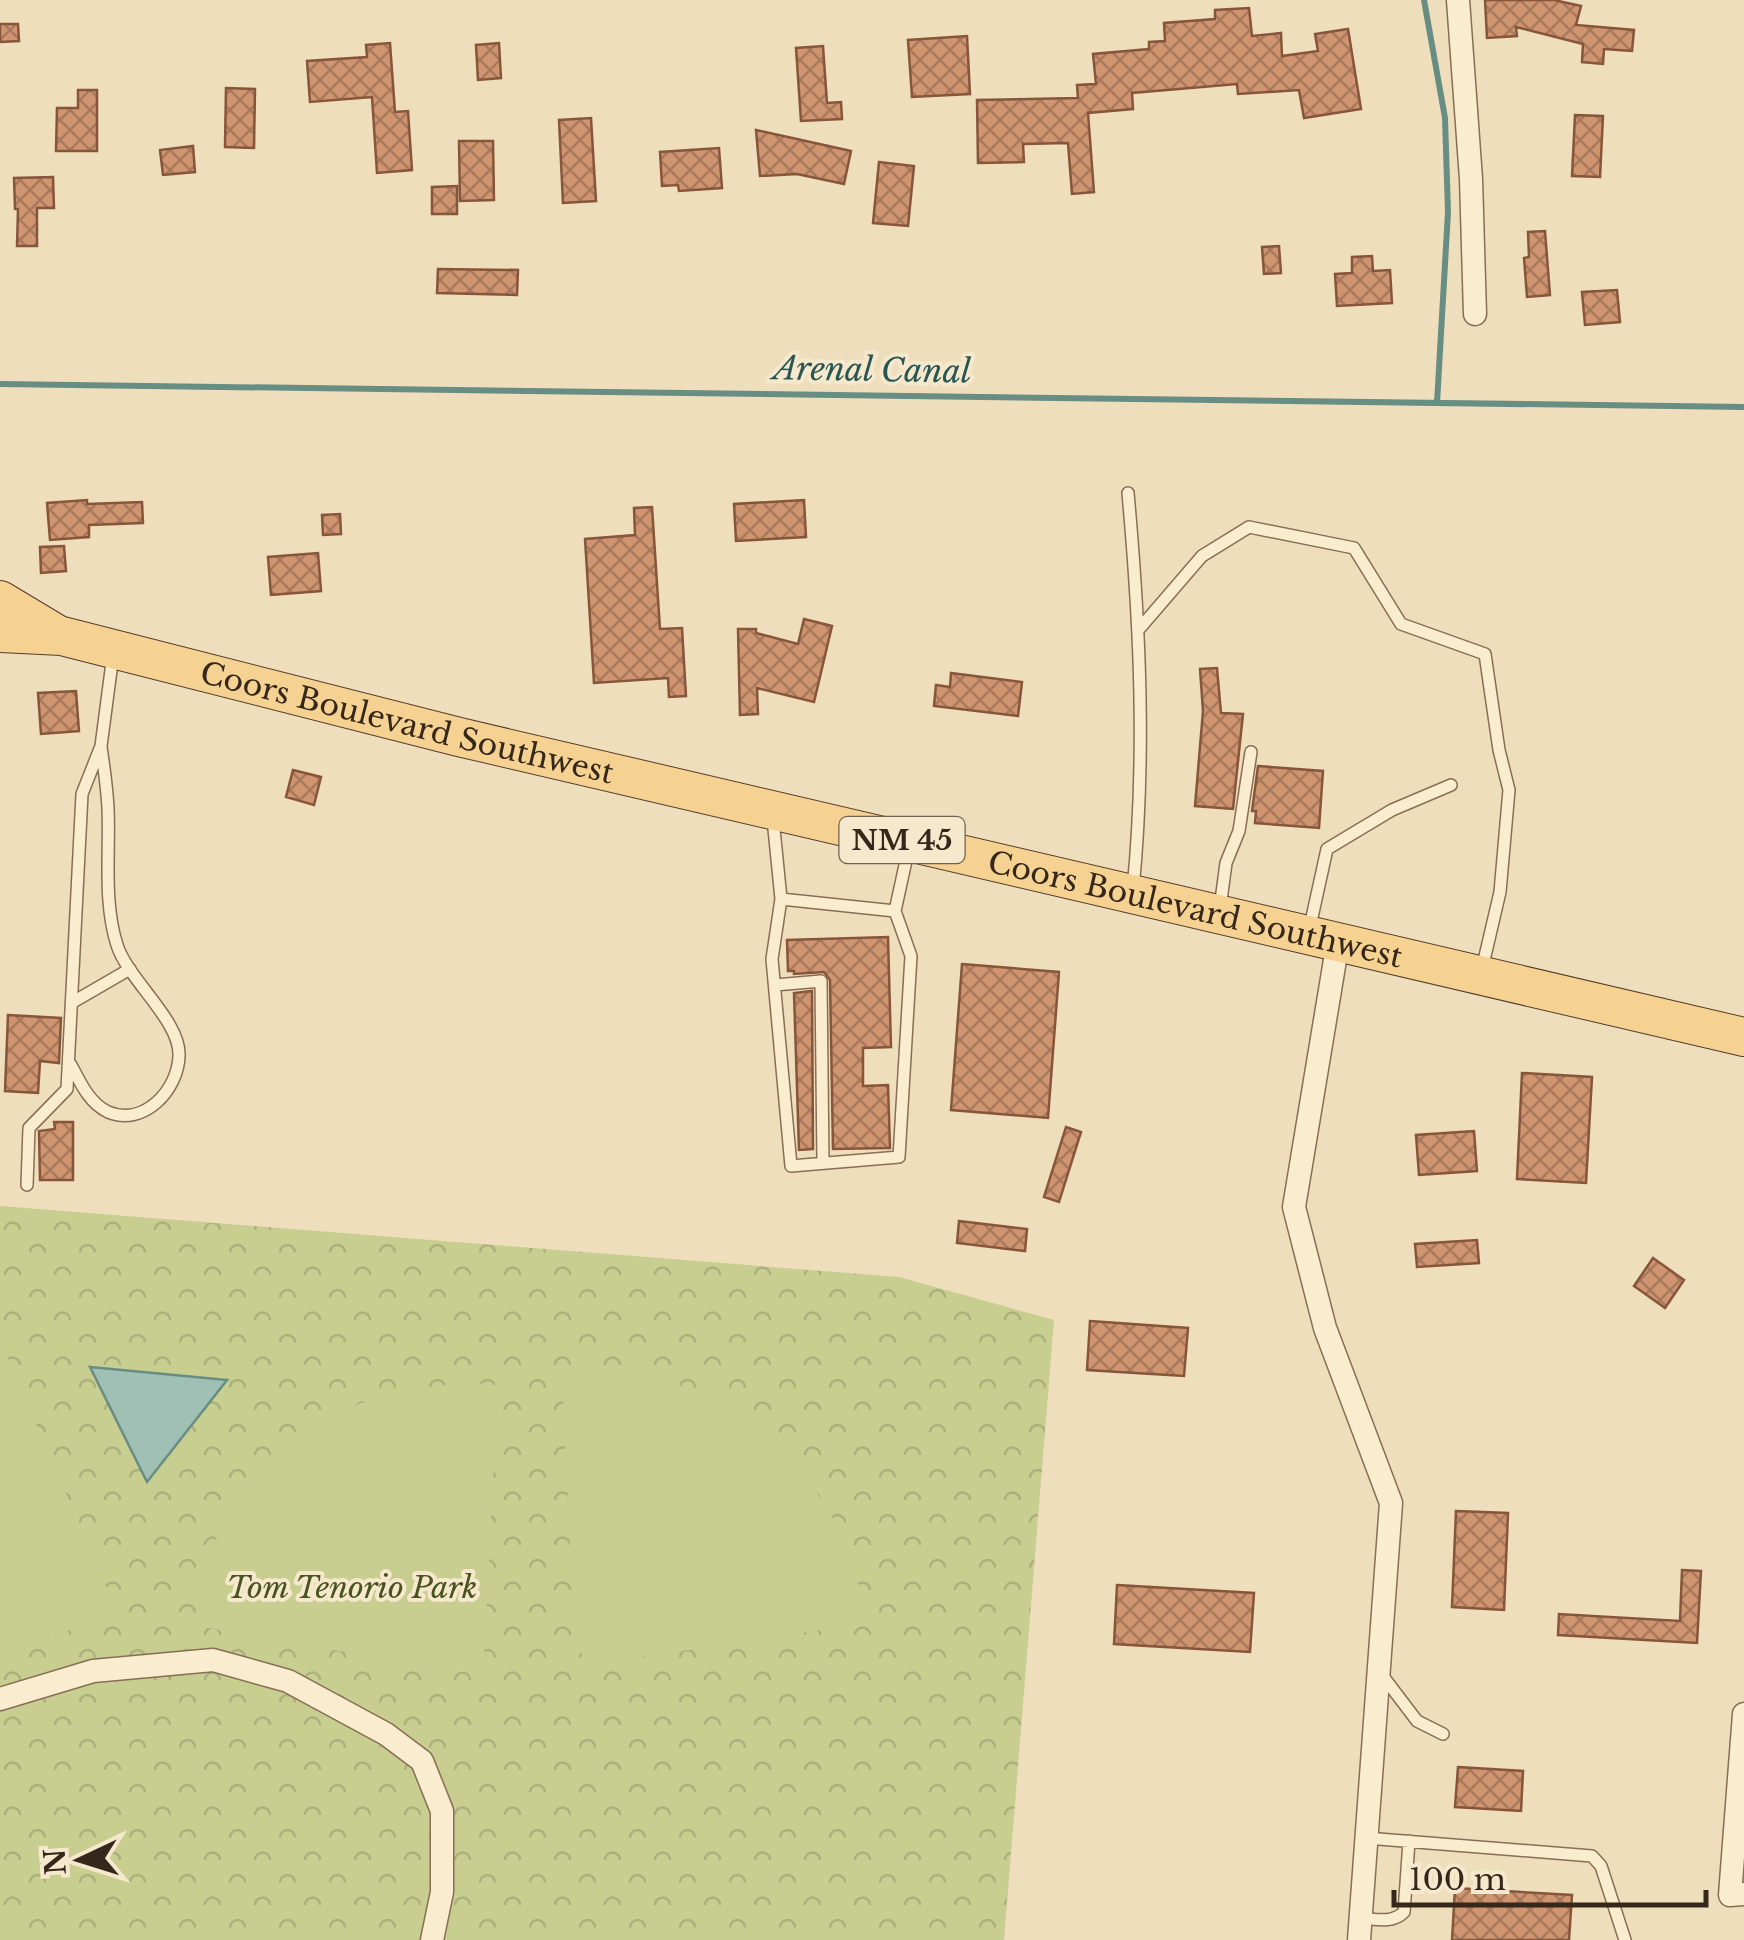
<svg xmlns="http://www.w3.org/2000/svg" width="1744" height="1940" viewBox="0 0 1744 1940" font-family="'Libre Baskerville',serif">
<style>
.park{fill:url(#park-crowns)}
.pitch{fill:#c8cd90}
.water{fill:#a0c0b5;stroke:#688d83;stroke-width:2.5}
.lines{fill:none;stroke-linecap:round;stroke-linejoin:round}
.stream{stroke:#688d83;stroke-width:6}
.building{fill:url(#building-cross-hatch);stroke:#87563a;stroke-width:2.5}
.lane-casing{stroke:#876e55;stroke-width:14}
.street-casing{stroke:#876e55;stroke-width:25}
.primary-casing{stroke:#543c2a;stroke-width:40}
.lane{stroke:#faeccf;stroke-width:11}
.street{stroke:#faeccf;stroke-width:22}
.primary{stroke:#f5d291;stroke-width:38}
.labels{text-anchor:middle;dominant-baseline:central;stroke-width:8;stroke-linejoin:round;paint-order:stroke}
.shield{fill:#f6e8cc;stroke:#706150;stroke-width:2.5}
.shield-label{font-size:28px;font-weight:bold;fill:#36271b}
.street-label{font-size:30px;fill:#36271b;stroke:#f6e8cc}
.park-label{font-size:30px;font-style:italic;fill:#485320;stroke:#f6e8cc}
.water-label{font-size:32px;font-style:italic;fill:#295652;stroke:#f6e8cc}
</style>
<defs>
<pattern id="park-crowns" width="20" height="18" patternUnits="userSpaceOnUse" patternTransform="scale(2.5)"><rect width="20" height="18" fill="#c8cd90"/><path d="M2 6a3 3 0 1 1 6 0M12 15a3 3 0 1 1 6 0" fill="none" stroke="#acb07c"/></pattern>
<pattern id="building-cross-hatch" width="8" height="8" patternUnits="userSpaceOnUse" patternTransform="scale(2.5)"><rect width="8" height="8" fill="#cf9470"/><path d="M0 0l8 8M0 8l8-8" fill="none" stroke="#a9795b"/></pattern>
</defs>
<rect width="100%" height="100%" fill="#efdebc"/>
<path class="park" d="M0,1206L899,1277L1054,1320L1004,1940H0Z"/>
<path class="pitch" d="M4,1349L111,1598L99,1621L0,1652V1350Z
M616,1375C636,1378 658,1379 678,1385C749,1405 821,1480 847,1548C856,1572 861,1598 867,1623L596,1664L575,1649L562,1380Z
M472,1383L498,1385L484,1656L464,1672L442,1669L197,1626C211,1464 318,1391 472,1383Z"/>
<path class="water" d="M90,1367L227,1380L147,1482Z"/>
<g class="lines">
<path class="stream" d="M1424,0L1445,118L1448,212L1437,403
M0,384L1744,407"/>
</g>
<path class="building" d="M1485,0H1554L1581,6L1576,25L1634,30L1632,51L1604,49L1603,64L1582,62L1583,44L1516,27L1517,36L1487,38Z
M1249,8L1252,36L1281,33L1282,56L1318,51L1315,34L1348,29L1361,109L1304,118L1299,90L1238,94L1237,84L1132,93L1133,109L1088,113L1094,192L1072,194L1068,143L1023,144L1024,162L978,163L977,100L1078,98L1077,85L1096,84L1093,54L1149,49V42L1165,41L1164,23L1215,19V10Z
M0,24H18L19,41L0,42Z
M967,36L970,94L912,97L908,40Z
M390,43L395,112L408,111L412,170L377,173L372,97L310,102L307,61L367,57L366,45Z
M499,43L501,78L478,80L476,45Z
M823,46L827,103L841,102L842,119L801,121L796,48Z
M226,88L255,89L254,148L225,147Z
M78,90H97V151H56L57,108H78Z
M1575,115L1603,116L1600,177L1572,176Z
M591,118L596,201L563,203L559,120Z
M756,130L851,151L844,184L797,174L760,176Z
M459,141H493L494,200L460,201Z
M193,146L195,172L163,175L160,150Z
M719,148L722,188L679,191L678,185L662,186L660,152Z
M879,162L914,166L908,226L873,223Z
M53,177L54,208H37V246H17L18,209H15L14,178Z
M457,186V214H432V187Z
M1545,231L1550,295L1527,297L1524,258L1529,257L1528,232Z
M1279,246L1281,273L1264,274L1262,247Z
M1372,256L1373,271L1390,270L1392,303L1337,306L1335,274L1352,273V257Z
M438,269L518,270L517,295L437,293Z
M1617,290L1620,322L1585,325L1582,292Z
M87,500V504L142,502L143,523L89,525V537L50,540L47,503Z
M804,500L806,537L736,541L734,504Z
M652,507L660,629L682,628L686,696L669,697L668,678L594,683L585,539L635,535L634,508Z
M340,514L341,534L323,535L322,515Z
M64,546L66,571L41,573L40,547Z
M318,553L321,591L271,595L268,557Z
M804,619L832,626L814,702L757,688L758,714L740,715L738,629H756V633L798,644Z
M1217,668L1221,713L1243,714L1233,809L1195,806L1203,711L1200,669Z
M951,673L1022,682L1018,716L934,706L936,685L950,687Z
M76,691L79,731L41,734L38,693Z
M1258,766L1323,771L1319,828L1255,823L1256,811H1252Z
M293,770L321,777L314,805L286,797Z
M888,937L891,1047L863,1048V1086L888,1085L890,1148L833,1149L830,980L824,972L794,974V971H788L787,940Z
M962,964L1059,972L1048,1118L951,1110Z
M812,991L813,1149L799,1150L794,993Z
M8,1015L61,1018L59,1063L40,1061L38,1093L5,1091Z
M1522,1073L1592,1077L1586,1183L1517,1179Z
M54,1122H73V1180H40L39,1131L55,1129Z
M1066,1127L1081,1132L1059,1202L1044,1197Z
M1474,1131L1477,1171L1419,1175L1416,1135Z
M959,1221L1027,1229L1025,1251L957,1243Z
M1477,1240L1479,1263L1417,1267L1415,1244Z
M1653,1258L1684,1280L1665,1308L1634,1286Z
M1090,1321L1188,1328L1184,1376L1087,1370Z
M1456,1511L1508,1513L1504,1610L1452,1607Z
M1682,1570L1701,1571L1697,1643L1558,1635L1559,1614L1680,1621Z
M1117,1585L1254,1593L1250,1652L1114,1644Z
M1458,1767L1523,1771L1521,1811L1455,1807Z
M1455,1888L1572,1895L1569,1940H1452Z"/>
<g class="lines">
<defs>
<path id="lane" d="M1128,493C1140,625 1146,757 1133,889
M1140,628L1202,556L1249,527L1354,548L1401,624L1485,654L1499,750L1509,790L1500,892L1482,969
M773,819L781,899L772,959L791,1166L899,1157L911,956L895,911L909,847
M781,899L895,911
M1220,908L1226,863L1239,831L1251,752
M1309,931L1327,849L1392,810L1451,785
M775,985L821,981L823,1163
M73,1002L130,969
M71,1065C80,1082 89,1103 108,1112C144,1127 178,1090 179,1056C181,1021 128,980 117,945C103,901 110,853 108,808C107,788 104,767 101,747
M27,1185L29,1128L67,1089L82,794L101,746L113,655
M1379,1671L1417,1721L1443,1734
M1366,1838L1592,1856L1601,1866L1625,1940
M1360,1918C1376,1919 1392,1924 1404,1912L1409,1841"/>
<path id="street" d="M1458,0L1471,179L1475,314
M1338,942L1294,1207L1325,1328L1391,1503L1359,1940
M0,1699L93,1671L213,1660L288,1681L386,1734L422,1761L442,1811V1892L432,1940
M1744,1714L1730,1895L1744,1894"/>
<g id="primary">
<path d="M0,600L55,633"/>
<path id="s1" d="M0,633L62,636L459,737L1744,1037"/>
</g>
</defs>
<use href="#lane" class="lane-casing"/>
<use href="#street" class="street-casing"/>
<use href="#primary" class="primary-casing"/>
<use href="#lane" class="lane"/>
<use href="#street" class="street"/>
<use href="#primary" class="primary"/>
</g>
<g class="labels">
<rect class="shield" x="839.5" y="817" width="125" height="46" rx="8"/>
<g class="shield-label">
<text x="902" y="840">NM 45</text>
</g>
<g class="street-label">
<text stroke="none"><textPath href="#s1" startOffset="418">Coors Boulevard Southwest</textPath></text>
<text stroke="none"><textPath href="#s1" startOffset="1228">Coors Boulevard Southwest</textPath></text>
</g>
<g class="park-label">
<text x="352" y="1587">Tom Tenorio Park</text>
</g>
<g class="water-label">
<text transform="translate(872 370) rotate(1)">Arenal Canal</text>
</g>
</g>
<g transform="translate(80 1860) rotate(266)" stroke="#f6e8cc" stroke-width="8" paint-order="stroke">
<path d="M0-8L18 38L0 25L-18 38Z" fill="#36271b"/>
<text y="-15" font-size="28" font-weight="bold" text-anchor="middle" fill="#36271b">N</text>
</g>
<path d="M1394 1890v15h312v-15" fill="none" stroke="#36271b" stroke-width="5"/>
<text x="1409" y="1890" font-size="30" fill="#36271b" stroke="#f6e8cc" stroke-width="8" paint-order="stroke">100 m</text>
</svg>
